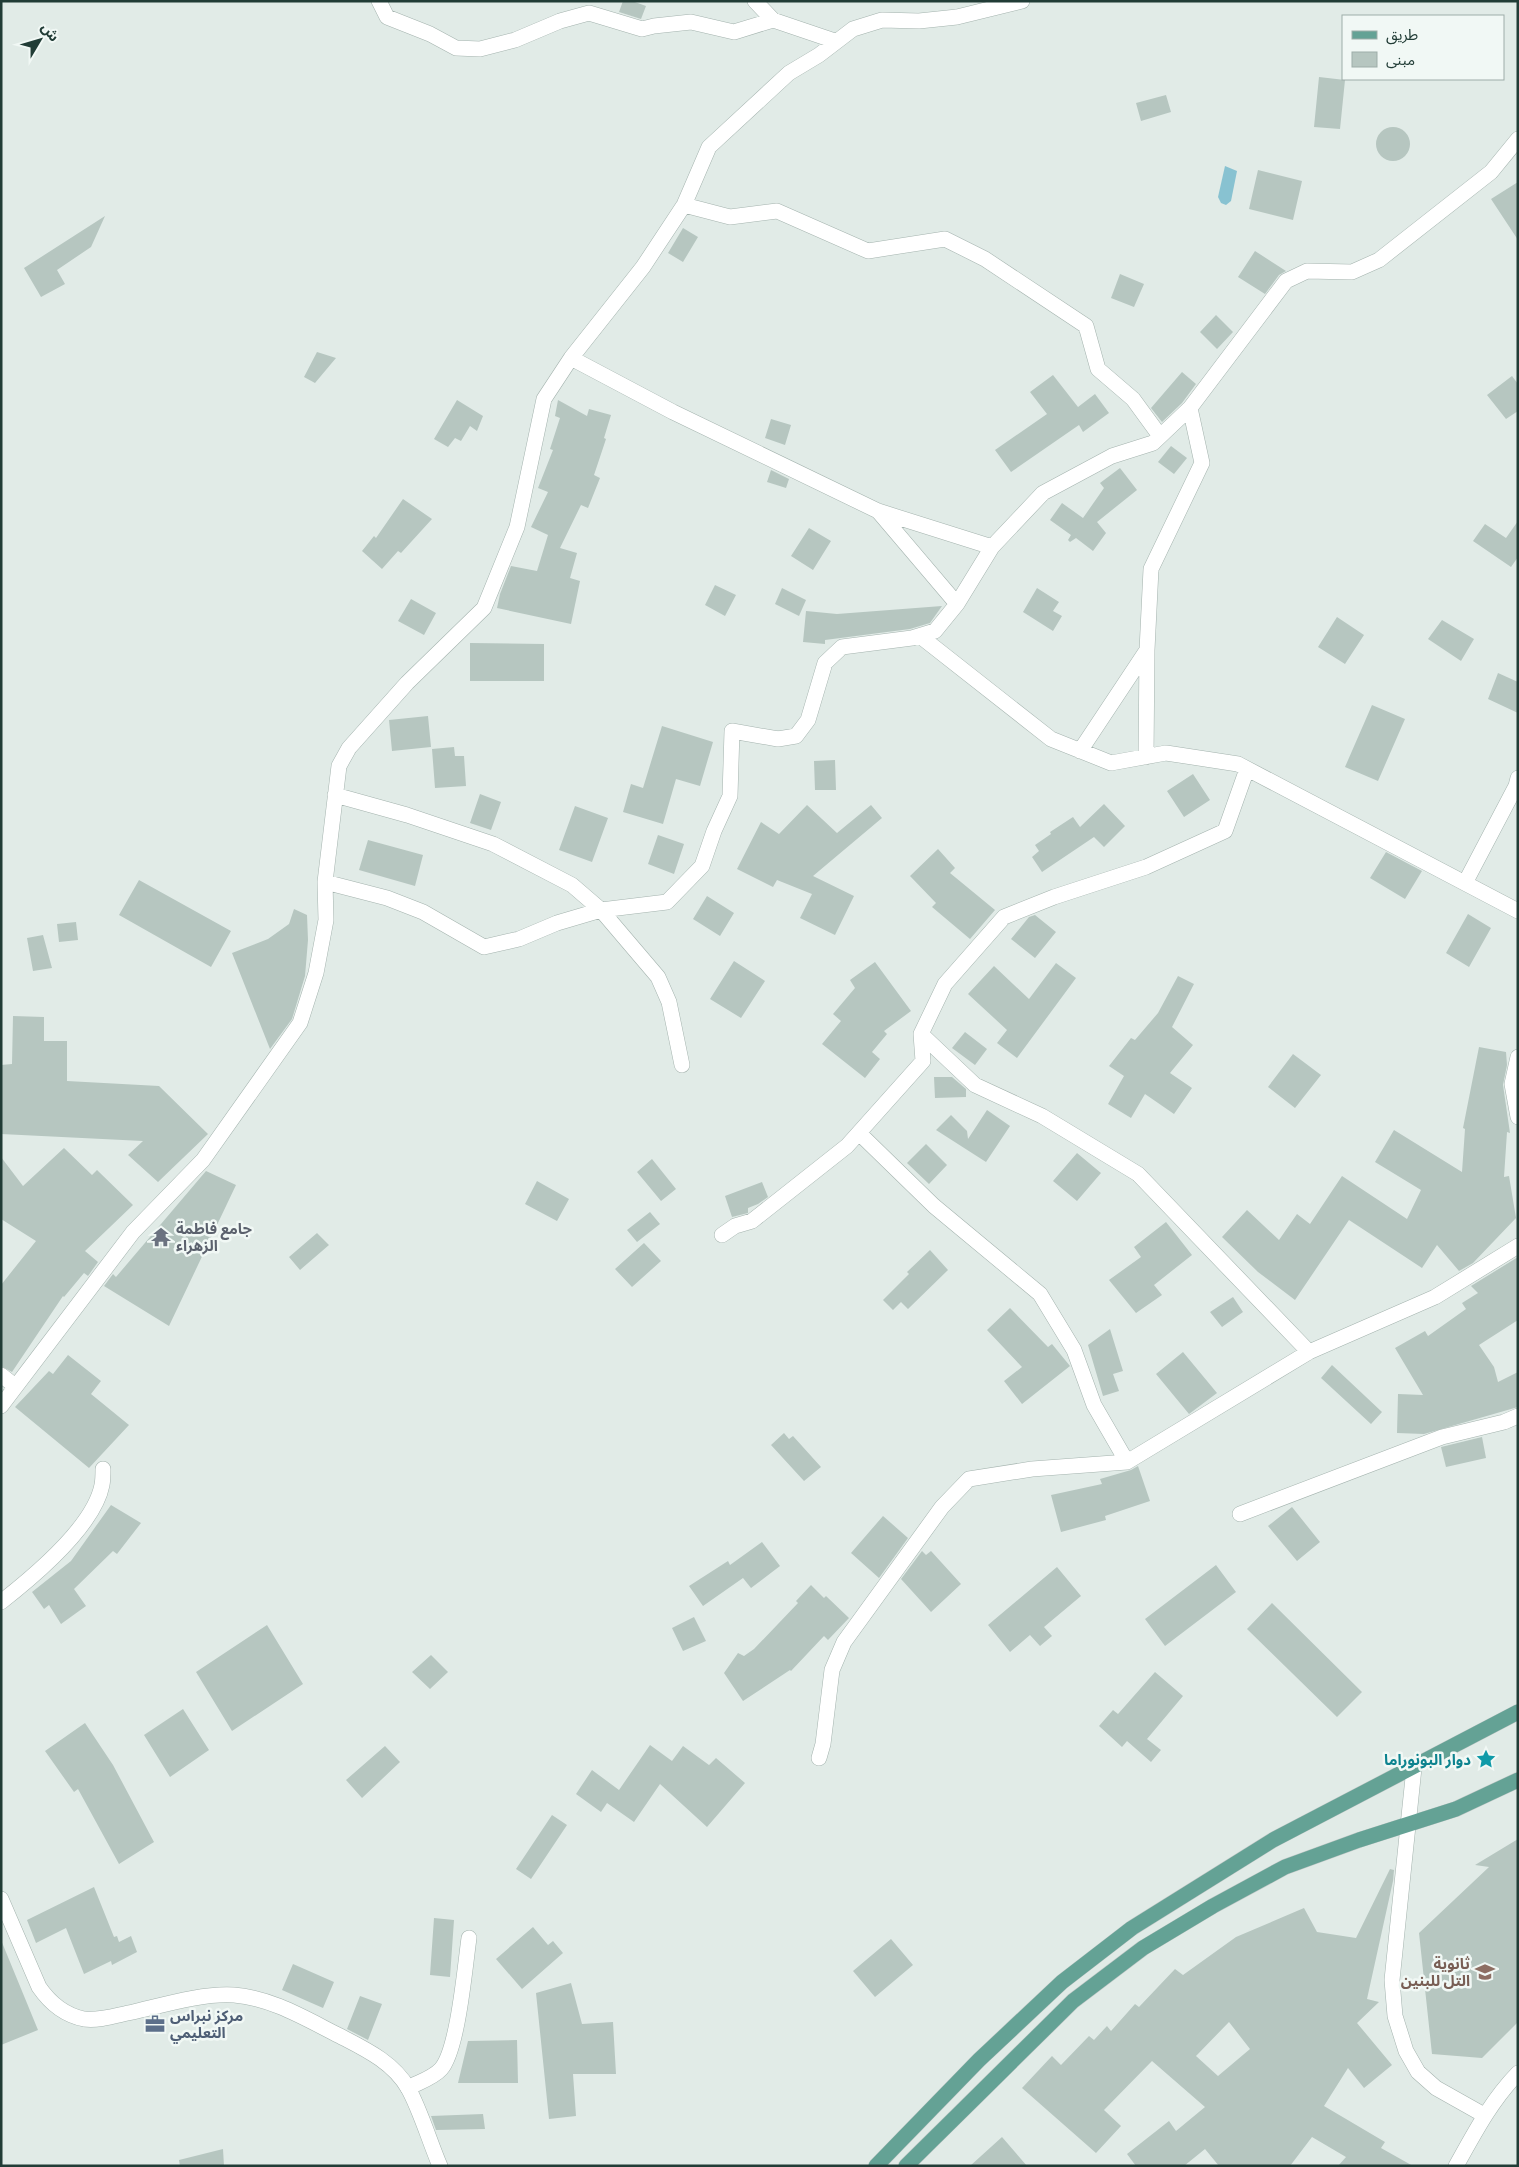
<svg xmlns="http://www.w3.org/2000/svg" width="1519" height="2167" viewBox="0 0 1519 2167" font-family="'Titillium Web','Noto Sans Arabic',sans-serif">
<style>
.water{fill:#88c2d1}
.building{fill:#b6c6c0;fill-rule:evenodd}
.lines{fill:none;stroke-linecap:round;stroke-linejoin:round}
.minor-casing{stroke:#a4b3ae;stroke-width:16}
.tertiary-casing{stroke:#a4b3ae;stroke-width:16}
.primary-casing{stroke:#c1c8c7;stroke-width:16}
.minor{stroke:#fff;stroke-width:15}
.tertiary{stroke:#fff;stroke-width:15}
.primary{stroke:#64a295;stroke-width:15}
.labels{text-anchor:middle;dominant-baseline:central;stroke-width:5;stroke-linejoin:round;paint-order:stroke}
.worship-label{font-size:15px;font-weight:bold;fill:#5b616d;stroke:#f1f8f5;text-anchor:start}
.culture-label{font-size:15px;font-weight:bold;fill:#0d838f;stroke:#f1f8f5;text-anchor:end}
.education-label{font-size:15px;font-weight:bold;fill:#785e54;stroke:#f1f8f5;text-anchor:end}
.service-label{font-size:15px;font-weight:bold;fill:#4e5e75;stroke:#f1f8f5;text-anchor:start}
</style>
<rect width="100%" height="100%" fill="#e1ebe7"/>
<path class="water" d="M1225,166L1237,171L1231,201L1226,205L1221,203L1218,197Z"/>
<path class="building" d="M623,1H632L646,6L641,19L619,12Z
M1319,77L1345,80L1340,129L1314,127Z
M1166,95L1171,112L1141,121L1136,103Z
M1376 144a17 17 0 1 1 34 0a17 17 0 1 1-34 0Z
M1258,170L1302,181L1293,220L1249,209Z
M1518,182V240L1491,199Z
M105,216L91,247L57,270L65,284L41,297L24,268Z
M683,228L698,237L683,262L668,253Z
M1255,251L1286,271L1279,275L1265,294L1238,277Z
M1120,274L1144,284L1134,307L1111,298Z
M1216,315L1233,332L1217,349L1200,332Z
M317,352L336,358L315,383L304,377Z
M1182,372L1196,384L1182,403L1162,422L1151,408Z
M1053,375L1078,407L1095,394L1109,413L1083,432L1079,425L1011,472L995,450L1047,414L1030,392Z
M1512,376L1518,384V411L1506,419L1487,395Z
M457,400L483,416L477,431L470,426L461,441L455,438L448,447L434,439Z
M558,400L587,416L589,409L611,415L604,438L606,439L594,475L600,478L588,508L581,505L560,548L577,553L570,578L580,581L571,624L497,608L500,594L511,566L537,571L548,535L531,527L548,492L538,488L553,450L550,449L560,418L555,416Z
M771,419L791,425L785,445L765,438Z
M1171,446L1187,458L1174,474L1158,462Z
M1120,468L1137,490L1097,522L1106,533L1093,551L1076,538L1070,542L1068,540L1071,535L1050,520L1062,503L1083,518L1104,488L1100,483Z
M771,470L789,479L786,488L767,482Z
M403,499L432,519L401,553L398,551L382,569L362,551L374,536L376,538Z
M1518,521V557L1511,567L1473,541L1485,524L1506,538Z
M809,528L831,541L813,570L791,556Z
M715,585L736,595L725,616L705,605Z
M782,588L806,600L799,616L775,604Z
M1037,588L1059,602L1053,611L1062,616L1053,631L1023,612Z
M411,599L436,613L424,635L398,621Z
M942,606L930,623L910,629L825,640V644L803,642L806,611L837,614Z
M1337,617L1364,635L1345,664L1318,647Z
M1442,620L1474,639L1461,661L1428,639Z
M470,643L544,644V681H470Z
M1498,673L1518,682V713L1488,699Z
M1372,705L1405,719L1378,781L1345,767Z
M428,716L431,747L392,751L389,720Z
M662,726L713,742L700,786L676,779L663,824L623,812L631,784L643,788Z
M454,747L455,756H464L466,786L435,788L432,749Z
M835,760L836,790H815L814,761Z
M1193,774L1210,800L1184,817L1167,791Z
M480,794L501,802L491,830L470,823Z
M1104,804L1125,826L1104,847L1094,837L1042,872L1032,857L1039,851L1035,845L1051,834L1050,832L1073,817L1080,827Z
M807,805L837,833L871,805L882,818L813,876L854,896L835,935L800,918L812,894L777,880L773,887L737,869L761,822L779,834Z
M575,806L608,818L592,862L559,850Z
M658,835L684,844L674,874L648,864Z
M368,840L423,855L415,886L359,870Z
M938,849L955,868L950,873L995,910L970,939L932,907L936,903L910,876Z
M1386,852L1422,871L1405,899L1370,878Z
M139,880L231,931L211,967L119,915Z
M707,896L734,913L720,936L693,919Z
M294,909L307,915L308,940L305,976L292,1019L270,1049L232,953L268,939L289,924Z
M1468,914L1491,928L1469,967L1446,953Z
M1035,915L1056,932L1035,958L1011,939L1029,917Z
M76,922L78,940L59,942L57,924Z
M43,935L52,968L33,971L27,938Z
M734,961L765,981L741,1018L710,999Z
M875,962L911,1011L884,1031L887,1034L872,1052L880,1059L865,1078L822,1044L841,1021L833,1014L855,988L850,980Z
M1056,963L1076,978L1017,1058L997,1043L1007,1030L968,994L994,966L1029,999Z
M1178,976L1194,984L1172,1027L1193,1045L1170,1073L1192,1088L1174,1114L1145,1094L1131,1118L1108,1104L1124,1076L1109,1066L1131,1038L1135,1040L1158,1013Z
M13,1016L44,1017V1041H67V1081L159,1086L208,1134L158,1182L128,1155L143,1141L1,1134V1065L12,1064Z
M965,1032L987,1049L975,1065L952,1048Z
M1479,1047L1506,1052L1507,1065L1503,1085L1510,1133L1507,1132L1504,1177L1509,1176L1516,1218L1473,1263L1459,1271L1437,1245L1422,1268L1349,1220L1295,1300L1258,1272L1222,1237L1247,1210L1279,1240L1297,1214L1310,1224L1342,1176L1407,1219L1421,1190L1375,1162L1394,1130L1462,1172L1465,1129L1463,1128Z
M1293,1054L1321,1075L1295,1108L1268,1087Z
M934,1077H952L966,1089V1097L935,1098Z
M987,1110L1010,1126L986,1162L936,1130L951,1115L967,1131L968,1139Z
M926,1144L947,1165L929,1184L907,1163Z
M64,1148L92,1175L97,1170L133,1205L85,1251L98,1262L88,1276L84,1273L64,1297L63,1296L12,1372L1,1366V1285L36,1241L1,1219V1157L23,1186Z
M1077,1153L1101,1173L1077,1201L1053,1181Z
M652,1159L676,1189L661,1201L637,1172Z
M206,1171L236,1185L169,1326L104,1286L113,1274L116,1277Z
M537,1181L569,1199L557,1221L525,1204Z
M762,1182L768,1197L758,1204L748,1208V1213L732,1217L725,1196Z
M650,1212L660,1224L637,1242L627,1230Z
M1166,1222L1192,1255L1154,1285L1162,1295L1136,1313L1109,1280L1141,1257L1134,1247Z
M317,1233L329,1245L300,1270L289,1257Z
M644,1243L661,1261L632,1287L615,1269Z
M930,1250L948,1270L908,1309L901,1302L893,1310L883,1300L909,1274L907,1272Z
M1518,1257V1320L1479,1345L1494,1367L1498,1382L1518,1372V1407L1424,1434L1397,1433L1398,1394L1423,1395L1395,1348L1425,1331L1428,1336L1466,1309L1462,1303L1478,1293L1471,1286Z
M1233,1297L1243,1312L1222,1327L1210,1312Z
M1010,1308L1048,1347L1052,1344L1070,1366L1022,1404L1004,1381L1022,1367L987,1330Z
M1110,1329L1123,1371L1113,1374L1119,1391L1103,1396L1088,1345Z
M1183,1352L1217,1393L1189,1414L1156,1374Z
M68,1355L101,1381L91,1394L129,1425L89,1468L15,1407L49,1371L53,1374Z
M1332,1365L1382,1412L1371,1424L1321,1378Z
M784,1433L789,1439L793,1436L821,1467L804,1481L771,1445Z
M1482,1437L1486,1458L1446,1467L1441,1447Z
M1138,1466L1150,1501L1105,1516L1106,1520L1061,1532L1051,1495L1102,1484L1100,1479L1131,1470Z
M111,1505L141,1523L117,1554L113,1551L74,1589L86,1606L61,1624L49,1605L44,1609L32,1592L71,1561Z
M1292,1507L1320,1542L1297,1561L1268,1526Z
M883,1516L908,1538L879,1578L851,1553Z
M762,1542L780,1566L751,1588L743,1578L703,1606L689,1586L728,1561L730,1565Z
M922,1551L926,1555L931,1551L961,1584L931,1612L901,1579Z
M1216,1565L1236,1592L1165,1646L1145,1619Z
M1057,1567L1081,1596L1044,1627L1052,1636L1040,1646L1030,1635L1010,1652L988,1625Z
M811,1585L824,1598L826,1596L849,1618L828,1640L824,1636L791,1671L790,1670L743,1701L724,1673L738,1653L744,1656L754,1649L798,1603L796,1601Z
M1272,1603L1362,1692L1337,1717L1247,1629Z
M694,1617L706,1641L683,1651L672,1628Z
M267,1625L303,1684L232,1731L196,1672Z
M431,1655L448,1672L430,1689L412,1672Z
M1155,1672L1183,1696L1147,1739L1161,1750L1151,1762L1127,1741L1122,1747L1099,1726L1113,1710L1118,1714Z
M183,1709L209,1750L170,1777L144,1735Z
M85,1723L113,1765L154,1842L119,1864L78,1789L74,1792L45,1751Z
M650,1745L672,1761L683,1746L709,1765L716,1758L745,1783L707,1827L660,1784L634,1822L607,1803L601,1812L576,1794L592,1770L619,1790Z
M385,1746L400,1762L362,1798L346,1780Z
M552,1815L567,1825L531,1879L516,1869Z
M1518,1839V2022L1482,2058L1432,2054L1419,1933L1489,1867L1475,1865Z
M1390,1869L1394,1870L1393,1881L1367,1999L1379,2002L1357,2023L1392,2065L1364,2088L1348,2068L1324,2106L1385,2142L1381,2148L1413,2166H1338L1346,2157L1312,2137L1290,2166H1219L1205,2149L1184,2166H1136L1127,2154L1169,2121L1176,2131L1205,2107L1152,2061L1104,2110L1121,2126L1096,2153L1022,2088L1052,2056L1061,2065L1089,2036L1094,2040L1107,2026L1111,2031L1135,2004L1139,2007L1175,1969L1183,1975L1236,1937L1304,1908L1317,1932L1356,1938ZM1229,2022L1250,2049L1218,2076L1196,2056Z
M94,1887L114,1937L117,1936L119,1942L131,1936L137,1952L112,1965L111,1961L84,1974L66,1928L36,1943L27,1920Z
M434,1918L454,1920L450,1977L430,1975Z
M533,1927L548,1945L553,1941L563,1953L522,1989L496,1959Z
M891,1939L913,1965L875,1997L853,1971Z
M1,1940L38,2030L1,2045Z
M293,1964L334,1982L323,2008L282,1990Z
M571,1983L582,2024L613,2022L616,2074H573L576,2116L549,2119L536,1993Z
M360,1996L382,2004L368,2040L347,2029Z
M517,2040L518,2083H458L468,2041Z
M483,2114L485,2129L436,2130L431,2116Z
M1002,2137L1027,2166H970Z
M223,2149L224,2166H180L179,2160Z"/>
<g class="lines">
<defs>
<path id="minor" d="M379,1L387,17L430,34L456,48L480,49L515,40L560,21L589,13L642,29L654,26L691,22L734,32L773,20
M755,1L773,20L835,41
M684,205L730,217L777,211L868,251L945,239L985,259L1086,326L1098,369L1133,399L1160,436
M571,358L673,412L878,511L992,547
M878,511L957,604
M920,636L1051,739L1111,763L1166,753L1238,764L1518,911
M1080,751L1147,650
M1146,757L1147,650L1151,569L1202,463L1190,408
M335,795L407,815L493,844L572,885L601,910L658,977L669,1002L682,1065
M325,882L387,898L423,912L484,947L519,939L557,923L601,910L667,902L702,866L714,831L730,796L732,731L778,739L796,736L808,720L825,663L842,647L912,638L935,631L957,604L992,547L1043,493L1112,456L1153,443L1190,408L1286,281L1307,271L1352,272L1379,260L1491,172L1518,139
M1465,883L1516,786L1518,778
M921,1034L975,1085L1042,1116L1138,1174L1309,1352
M1518,1057L1512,1084L1518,1117
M859,1133L934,1206L1040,1294L1074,1350L1094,1405L1127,1462
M722,1235L735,1226L752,1221L847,1146L923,1061L921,1034L945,984L1004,917L1054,897L1146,867L1225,831L1247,769
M1,1375L15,1386
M1,1406L133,1232L203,1160L300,1023L316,973L326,920L325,882L339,766L349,748L407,683L484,608L517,527L544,399L571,358L643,267L684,205L709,147L789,73L819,55L853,29L882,20L919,21L957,17L1022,1
M1240,1514L1442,1437L1504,1422L1518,1416
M1,1602C33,1577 94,1526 102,1485C103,1480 103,1474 103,1469
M819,1758L823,1744L832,1670L844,1642L942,1507L969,1479L1032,1469L1127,1462L1309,1352L1435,1297L1518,1246
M1414,1768L1392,1980L1395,2016L1406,2051L1418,2072L1436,2088L1484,2115
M408,2088C419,2082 433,2078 441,2069C458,2050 465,1966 469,1938"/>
<path id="tertiary" d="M1,1899L39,1987C50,2003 64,2015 84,2019C100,2021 117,2015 133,2012C163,2005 202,1993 234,1995C272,1998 306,2019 340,2036C365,2049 393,2062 408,2088C420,2109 430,2143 440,2166
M1456,2166C1475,2132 1491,2101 1518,2073"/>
<path id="primary" d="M876,2166L979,2060L1062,1982L1132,1928L1273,1840L1518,1712
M906,2166L1073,2001L1143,1948L1213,1906L1285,1867L1359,1840L1456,1809L1518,1780"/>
</defs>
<use href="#minor" class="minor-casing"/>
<use href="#tertiary" class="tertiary-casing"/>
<use href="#primary" class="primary-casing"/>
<use href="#minor" class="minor"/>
<use href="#tertiary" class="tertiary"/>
<use href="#primary" class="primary"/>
</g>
<defs>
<symbol id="temple-bare" viewBox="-9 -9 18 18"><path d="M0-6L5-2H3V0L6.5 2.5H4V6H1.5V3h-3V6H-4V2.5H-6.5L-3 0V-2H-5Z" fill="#6b7280" stroke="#f1f8f5" stroke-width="2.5" paint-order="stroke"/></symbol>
<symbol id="sight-bare" viewBox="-9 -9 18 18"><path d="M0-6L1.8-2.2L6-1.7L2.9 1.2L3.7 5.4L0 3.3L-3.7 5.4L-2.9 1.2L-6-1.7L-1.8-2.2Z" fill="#0f9aa8" stroke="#f1f8f5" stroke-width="2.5" paint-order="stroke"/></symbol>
<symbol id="school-bare" viewBox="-9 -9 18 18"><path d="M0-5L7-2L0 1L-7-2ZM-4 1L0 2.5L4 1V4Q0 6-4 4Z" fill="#8d6e63" stroke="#f1f8f5" stroke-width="2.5" paint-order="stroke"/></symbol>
<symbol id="office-bare" viewBox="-9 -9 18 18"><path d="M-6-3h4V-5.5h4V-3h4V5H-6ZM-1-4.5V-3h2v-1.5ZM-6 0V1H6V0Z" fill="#5c6f8a" stroke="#f1f8f5" stroke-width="2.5" paint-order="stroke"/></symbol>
</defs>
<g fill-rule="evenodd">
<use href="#temple-bare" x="147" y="1223" width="28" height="28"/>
<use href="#sight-bare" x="1472" y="1745" width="28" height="28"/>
<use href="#school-bare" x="1471" y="1958" width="28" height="28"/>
<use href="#office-bare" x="141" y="2010" width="28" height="28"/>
</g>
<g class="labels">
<g class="worship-label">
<text x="176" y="1228">جامع فاطمة<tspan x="176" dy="17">الزهراء</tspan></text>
</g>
<g class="culture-label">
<text x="1471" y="1759">دوار البونوراما</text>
</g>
<g class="education-label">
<text x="1470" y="1963">ثانوية<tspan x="1470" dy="17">التل للبنين</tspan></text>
</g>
<g class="service-label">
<text x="170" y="2015">مركز نبراس<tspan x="170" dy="17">التعليمي</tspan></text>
</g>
</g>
<rect width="1519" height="2167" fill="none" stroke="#213c36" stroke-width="5"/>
<rect x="1342" y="15" width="162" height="65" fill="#f1f8f5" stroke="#9eada9"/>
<rect x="1352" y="31" width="25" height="8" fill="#64a295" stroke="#9eada9"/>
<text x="1386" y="40" font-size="15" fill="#213c36">طريق</text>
<rect x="1352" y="52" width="25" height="15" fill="#b6c6c0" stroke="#9eada9"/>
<text x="1386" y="65" font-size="15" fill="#213c36">مبنى</text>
<g transform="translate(40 40) rotate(52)" stroke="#f1f8f5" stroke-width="4" paint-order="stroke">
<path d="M0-4L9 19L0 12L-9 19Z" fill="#213c36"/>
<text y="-8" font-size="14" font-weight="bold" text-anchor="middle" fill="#213c36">ش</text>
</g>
</svg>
